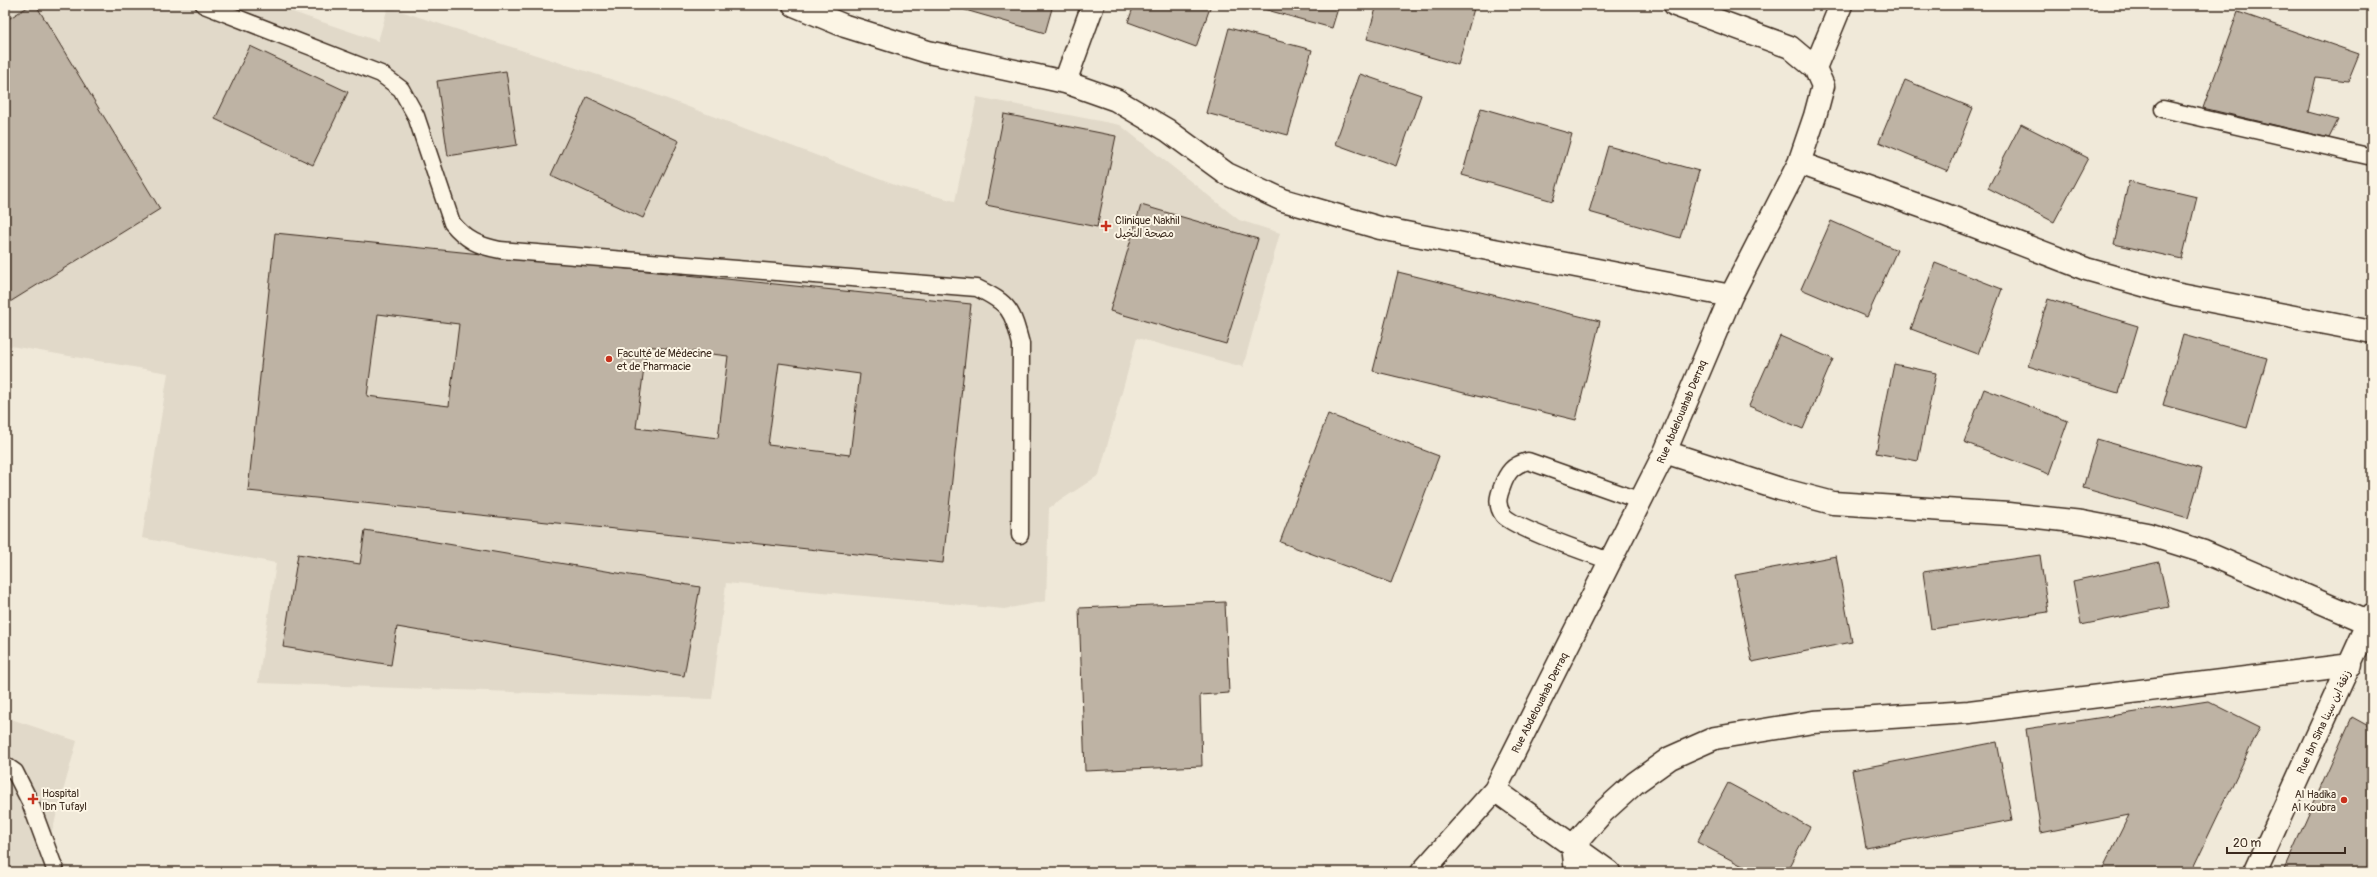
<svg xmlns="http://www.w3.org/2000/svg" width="2377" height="877" viewBox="0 0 2377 877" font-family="Pangolin,'Playpen Sans Arabic',sans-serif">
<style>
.built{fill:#e1d9c9}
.building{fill:#beb3a4;stroke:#3b2a1e;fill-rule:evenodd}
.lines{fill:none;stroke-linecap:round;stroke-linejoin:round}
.lane-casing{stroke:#3b2a1e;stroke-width:19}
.street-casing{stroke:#3b2a1e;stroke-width:25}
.lane{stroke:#fcf5e5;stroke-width:16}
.street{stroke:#fcf5e5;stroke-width:22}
.poi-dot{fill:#c8321e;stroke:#fcf5e5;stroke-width:1.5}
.labels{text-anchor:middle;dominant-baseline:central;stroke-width:4;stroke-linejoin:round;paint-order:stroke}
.poi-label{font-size:11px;fill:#3b2a1e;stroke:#fcf5e5;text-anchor:start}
.street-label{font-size:11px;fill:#3b2a1e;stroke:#fcf5e5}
</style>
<rect width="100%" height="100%" fill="#f0e9d9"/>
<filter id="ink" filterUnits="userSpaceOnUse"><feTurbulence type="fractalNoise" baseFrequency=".025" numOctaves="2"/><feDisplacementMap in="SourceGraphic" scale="8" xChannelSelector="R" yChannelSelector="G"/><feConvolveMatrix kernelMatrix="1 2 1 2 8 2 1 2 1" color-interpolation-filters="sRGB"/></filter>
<g filter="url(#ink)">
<path class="built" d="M5,5H272L378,41L388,7L641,89L900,187L955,201L977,97L1120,125L1239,220L1280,233L1243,367L1137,338L1099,475L1049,508L1046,601L1004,609L726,583L712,699L258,683L276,563L142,538L168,373L5,345Z
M5,717L77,741L45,856L83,872H5Z"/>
<path class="building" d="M31,5H36L160,209L5,305V21Z
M948,5H1053L1045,33Z
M1134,5H1211L1196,47L1128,22Z
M1249,5H1339L1332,28Z
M1377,5H1475L1458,65L1367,39Z
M2238,12L2359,54L2348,81L2316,77L2308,112L2338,120L2329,138L2203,108Z
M1229,28L1312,50L1288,135L1206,113Z
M250,46L348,92L313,165L215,119Z
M506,71L517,145L448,156L437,81Z
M1360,74L1421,95L1396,166L1335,144Z
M1905,80L1973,108L1948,171L1879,142Z
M587,97L679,141L643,218L551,175Z
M1481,108L1572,134L1553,201L1462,175Z
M1004,114L1116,136L1097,227L986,205Z
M2021,124L2088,158L2054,222L1988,188Z
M1608,146L1699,171L1680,238L1589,212Z
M2129,181L2197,197L2182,259L2114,244Z
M1141,205L1258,239L1226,344L1110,311Z
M1831,221L1897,250L1867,317L1801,289Z
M275,233L971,304L943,563L248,491ZM378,314L459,324L449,406L367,396ZM647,346L728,356L718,438L636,428ZM779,363L860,374L850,455L768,445Z
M1935,263L2002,289L1978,354L1911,329Z
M1398,272L1600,321L1576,420L1373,371Z
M2048,299L2138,326L2118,393L2028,366Z
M2183,335L2267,358L2247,428L2163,405Z
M1780,336L1833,359L1803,429L1749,406Z
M1894,364L1936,373L1918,461L1876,453Z
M1984,389L2068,421L2049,474L1964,442Z
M1328,414L1439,456L1391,583L1280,542Z
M2097,439L2202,469L2188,518L2083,488Z
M365,530L700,587L684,676L397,627L391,665L283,647L298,554L360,564Z
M2040,555L2048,612L1931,629L1923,572Z
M1836,556L1852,642L1752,662L1735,575Z
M2159,562L2169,607L2081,625L2073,581Z
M1225,602L1229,693L1200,695L1202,766L1085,771L1079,608Z
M2208,701L2260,727L2191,872H2101L2129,815L2041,833L2026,729Z
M2352,717L2372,728V872H2283Z
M1997,742L2012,820L1866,848L1852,770Z
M1728,783L1810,827L1786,872H1754L1697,842Z"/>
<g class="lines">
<defs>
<path id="lane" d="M204,5L381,74L401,89L416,116L452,223C466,240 479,246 500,250L977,288C1010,304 1012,310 1021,344L1020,535
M2163,109L2372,157
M1612,562C1592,554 1513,528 1503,515C1496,505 1498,497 1502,487C1507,472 1513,465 1528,461L1641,501
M5,765L15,772L30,802L56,872"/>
<path id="street" d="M794,5L845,26L928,52L1065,82L1116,100L1167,130L1227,174L1283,200L1380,228L1731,296
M1815,68L1841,5
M1065,82L1093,5
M1799,163L1943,214L2086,269L2175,294L2372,332
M1665,452L1780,489L1833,503L2009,514L2082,522L2147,534L2204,552L2369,623
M1495,790L1609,872
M1422,872L1495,790L1665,452L1731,296L1799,163L1815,116L1823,86L1815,68L1790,47L1675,5
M1576,872L1573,846L1603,812L1635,783L1670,758L1715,738L1813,722L1969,712L2351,665
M2255,872L2372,615"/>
</defs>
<use href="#lane" class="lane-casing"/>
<use href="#street" class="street-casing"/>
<use href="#lane" class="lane"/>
<use href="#street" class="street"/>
</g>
</g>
<g class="poi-dot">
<path d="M1104 220h4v4h4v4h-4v4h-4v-4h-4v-4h4z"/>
<circle cx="609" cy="359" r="4"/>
<path d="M31 793h4v4h4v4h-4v4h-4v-4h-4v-4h4z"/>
<circle cx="2344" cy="800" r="4"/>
</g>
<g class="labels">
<g class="poi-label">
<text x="1115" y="220">Clinique Nakhil<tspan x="1115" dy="13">مصحة النخيل</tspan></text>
<text x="617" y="353">Faculté de Médecine<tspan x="617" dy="13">et de Pharmacie</tspan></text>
<text x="42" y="793">Hospital<tspan x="42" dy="13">Ibn Tufayl</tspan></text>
<text x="2336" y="794" text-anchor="end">Al Hadika<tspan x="2336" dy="13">Al Koubra</tspan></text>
</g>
<g class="street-label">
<text transform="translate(1682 412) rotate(-67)">Rue Abdelouahab Derraq</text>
<text transform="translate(1540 703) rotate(-63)">Rue Abdelouahab Derraq</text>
<text transform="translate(2324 722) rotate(-65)">Rue Ibn Sina زنقة ابن سينا</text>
</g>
</g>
<rect width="2377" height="877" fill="none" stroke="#fcf5e5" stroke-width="20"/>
<rect x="10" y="10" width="2357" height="857" fill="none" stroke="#3b2a1e" stroke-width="1.5" filter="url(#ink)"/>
<path d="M2227 847v6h118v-6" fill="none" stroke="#3b2a1e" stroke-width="2"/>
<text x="2233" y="847" font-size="12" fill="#3b2a1e" stroke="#fcf5e5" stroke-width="3" paint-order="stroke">20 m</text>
</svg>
